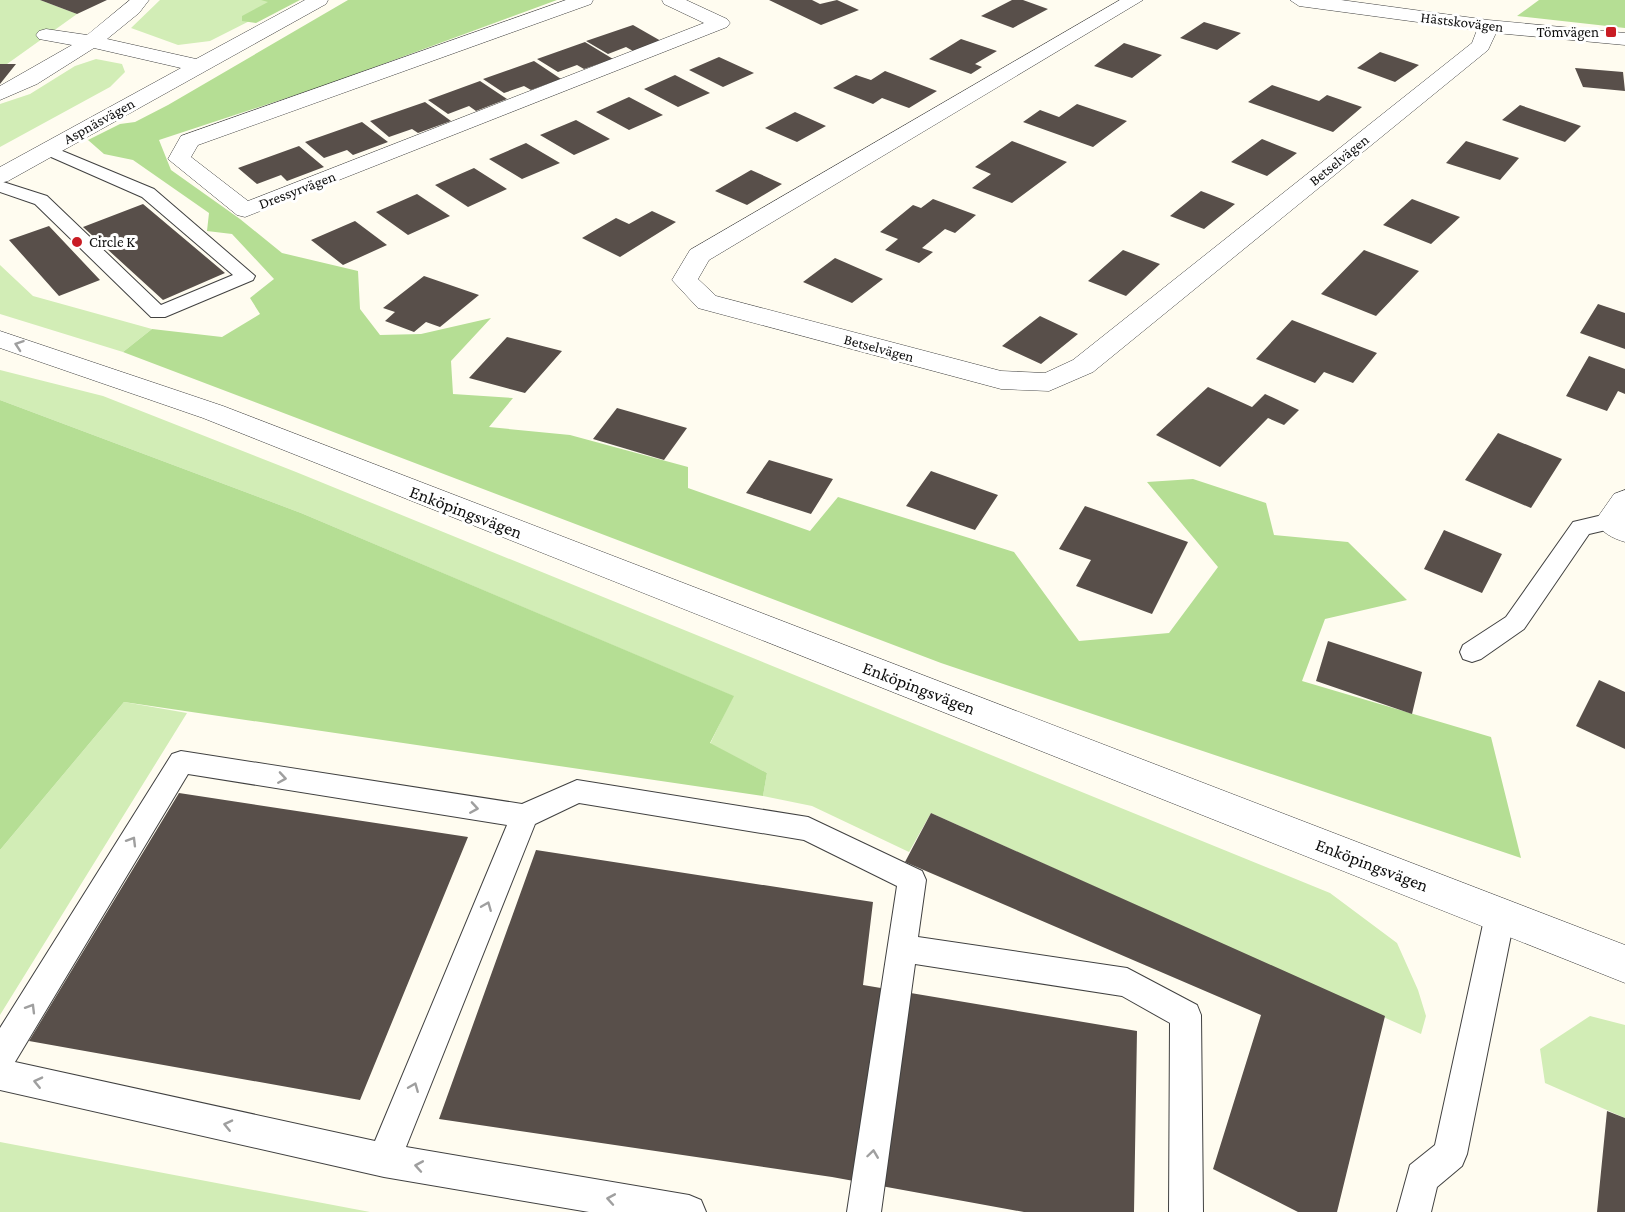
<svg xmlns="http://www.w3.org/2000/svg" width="1625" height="1212" viewBox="0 0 1625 1212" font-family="'Crimson Pro',serif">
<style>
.green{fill:#d2edb6}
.forest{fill:#b5de94}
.building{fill:#584f4a}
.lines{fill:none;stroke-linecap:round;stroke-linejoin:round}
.service-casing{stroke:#414141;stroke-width:2}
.minor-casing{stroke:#414141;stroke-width:1}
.tertiary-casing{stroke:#414141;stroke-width:1}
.service{fill:#fff;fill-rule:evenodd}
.minor{fill:#fff;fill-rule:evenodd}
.tertiary{fill:#fff;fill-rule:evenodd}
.oneway{stroke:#9f9f9f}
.poi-dot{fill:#c91c24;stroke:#fff;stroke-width:2}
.labels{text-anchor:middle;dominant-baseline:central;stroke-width:6;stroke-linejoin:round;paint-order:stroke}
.far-street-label{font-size:15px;fill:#0e0e0e;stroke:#fff}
.far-poi-label{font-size:15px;fill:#0e0e0e;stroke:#fff;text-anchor:end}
.street-label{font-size:18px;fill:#0e0e0e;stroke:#fff}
</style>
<rect width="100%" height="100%" fill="#fffcf0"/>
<path class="green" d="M0,0H40L77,14L7,64H0Z
M160,0H291L210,41L178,45L131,28Z
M96,59L122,64L125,72L110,87L0,147V104L30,94L75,66Z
M0,265L33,296L152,329L123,352L0,314Z
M0,370L103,396L296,472L1330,893L1397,943L1418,990L1426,1016L1421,1034L931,813L909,852L812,806L763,796L767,773L710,744L733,696L301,513L0,400Z
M124,702L187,713L0,1015V850Z
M1590,1016L1625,1025V1118L1545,1083L1540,1049Z
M0,1142L370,1212H0Z"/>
<path class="forest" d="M261,0H300L256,23L242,21V16L268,2Z
M348,0H557L326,85L159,140L171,170L240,219L282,253L358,271L360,309L380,335L421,334L491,318L451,361L453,394L513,398L489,427L570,435L688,467V488L810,531L838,497L1014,552L1079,641L1169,633L1218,567L1147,482L1193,479L1266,503L1274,535L1348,542L1407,600L1325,619L1302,681L1491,737L1521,858L941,663L123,352L152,329L222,337L260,314L250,298L274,279L232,234L207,231L209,213L133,160L104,154L88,140L120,124L135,122L168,105Z
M1539,0H1625V28L1517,16Z
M0,400L301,513L734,696L710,743L767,773L763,796L124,702L0,850Z"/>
<path class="building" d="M40,0H107L77,14Z
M769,0H812L820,4L837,0L859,10L821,25Z
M1012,0H1023L1048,9L1013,28L981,16Z
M1204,22L1241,33L1217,50L1180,38Z
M633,25L661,41L633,51L626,47L608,54L586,41Z
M961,39L997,51L975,64L982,67L971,74L929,59Z
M585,42L613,59L584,69L577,65L558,72L537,59Z
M1124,43L1162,55L1132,78L1094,66Z
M1380,52L1419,65L1395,82L1357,68Z
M719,57L754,73L723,87L689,70Z
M534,61L561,79L531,90L524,86L504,93L483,79Z
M0,64H16L0,84Z
M1575,68L1623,72L1625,91L1583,87Z
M885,71L937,91L909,108L882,98L873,104L833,88L856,75L871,80Z
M675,75L710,93L678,107L644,89Z
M480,81L507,99L476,111L469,106L448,114L428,100Z
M1272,85L1319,101L1327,95L1362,107L1333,132L1248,102Z
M629,97L663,115L629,130L596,112Z
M425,102L451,121L418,133L412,129L389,137L370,121Z
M1077,104L1127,121L1093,147L1023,122L1040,110L1059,117Z
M1520,105L1581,126L1565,142L1502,120Z
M795,112L826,126L797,142L765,128Z
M576,120L610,139L574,155L540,135Z
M362,122L388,142L353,155L347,150L324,158L305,142Z
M1262,139L1297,153L1267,176L1231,162Z
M1012,141L1067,162L1012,203L972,188L991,174L975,167Z
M1466,141L1519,158L1500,180L1446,163Z
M526,143L560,163L522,179L489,159Z
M299,146L324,167L287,181L281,175L257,184L238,168Z
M474,168L507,189L468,207L435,185Z
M751,170L782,184L747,205L715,191Z
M1201,191L1235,204L1204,229L1170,216Z
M417,194L450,216L408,235L376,212Z
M933,199L976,215L955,233L945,229L922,248L933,252L919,263L885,250L898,239L880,232L913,205L921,208Z
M1412,199L1460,217L1431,244L1383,225Z
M143,204L225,273L163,300L83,227Z
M652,211L676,222L620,257L582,238L616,218L629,224Z
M355,221L387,245L343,265L311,240Z
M49,226L100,280L59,296L9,240Z
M1123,250L1160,264L1126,296L1088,281Z
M1364,250L1419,271L1376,316L1321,294Z
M835,258L883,279L852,303L803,282Z
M424,276L479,295L440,327L426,322L414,332L385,321L395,312L383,308Z
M1598,304L1625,313V349L1580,333Z
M1040,316L1078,334L1041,364L1002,346Z
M1292,320L1377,353L1353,383L1324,372L1315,383L1256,359Z
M507,337L562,351L525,393L469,378Z
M1589,356L1625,369V394L1618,391L1607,411L1566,396Z
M1208,387L1252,407L1265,394L1299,410L1284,425L1268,418L1220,467L1156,435Z
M617,408L687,428L664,460L593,439Z
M1498,433L1562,459L1531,508L1465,480Z
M769,460L833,479L811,514L746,493Z
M931,471L998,495L975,530L906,506Z
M1085,506L1188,542L1152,614L1076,586L1091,560L1059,549Z
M1444,530L1502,554L1482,593L1424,569Z
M1328,641L1422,672L1412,714L1316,681Z
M1599,680L1625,692V749L1576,726Z
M179,793L468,837L360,1100L29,1041Z
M931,813L1385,1016L1337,1212H1298L1213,1169L1261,1015L905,862Z
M536,850L873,902L863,985L1137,1031L1134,1212H1024L832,1177L439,1119Z
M1607,1111L1625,1118V1212H1597Z"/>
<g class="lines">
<defs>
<path id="service" d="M48,145L154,189L255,276L253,280L165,317H151L35,204L0,192V181L47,196L161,305L233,275L142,197L42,153L40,150Z
M1611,513L1619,515L1622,521L1619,527L1589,534L1524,629L1481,659L1472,662L1463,659L1460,652L1463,645L1506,617L1573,522Z
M181,751L522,804L577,780L808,817L922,871L926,880L918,937L1127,968L1197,1005L1201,1015L1203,1212H1169L1170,1023L1122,996L915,964L881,1212H847L897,886L804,840L579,803L535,824L406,1147L689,1195L701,1200L706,1212H589L384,1177L0,1090V1028L172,754ZM188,774L507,825L375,1141L15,1062Z
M1500,902L1510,906L1515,915L1467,1154L1462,1166L1437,1187L1431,1212H1397L1410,1165L1435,1145L1485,915L1490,906Z"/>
<path id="minor" d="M130,0H149L139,13L107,39L196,59L305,0H328L326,4L8,181L0,183V167L181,68L94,48L37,84L0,100V86L72,45L39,39L36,35L39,31L46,29L87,35Z
M566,0H593L591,4L198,145L191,157L248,201L704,23L664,4L662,0H686L727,19L730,23L727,27L245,217L237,215L168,159L181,136Z
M1120,0H1143L709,260L698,279L716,296L1001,371L1045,373L1073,360L1472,43L1477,30L1299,6L1290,0H1341L1488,20L1625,33V45L1496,33L1488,50L1093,372L1049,391L1001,389L698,308L672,280L690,250Z
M1625,490V542C1612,538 1602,533 1595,521L1614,494Z"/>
<path id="tertiary" d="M0,331L223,406L1625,945V983L203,418L0,348Z"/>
</defs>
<use href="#service" class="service-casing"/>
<use href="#minor" class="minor-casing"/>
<use href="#tertiary" class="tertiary-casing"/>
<use href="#service" class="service"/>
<use href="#minor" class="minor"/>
<use href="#tertiary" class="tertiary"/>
</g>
<defs><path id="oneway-chevron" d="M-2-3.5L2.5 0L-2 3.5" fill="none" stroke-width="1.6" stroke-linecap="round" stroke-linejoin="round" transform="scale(1.5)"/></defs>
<g class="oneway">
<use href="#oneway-chevron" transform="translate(19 345) rotate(-161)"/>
<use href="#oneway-chevron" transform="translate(282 778) rotate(9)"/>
<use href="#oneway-chevron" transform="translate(474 808) rotate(9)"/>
<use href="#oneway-chevron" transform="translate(132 841) rotate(-59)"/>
<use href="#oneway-chevron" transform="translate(487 906) rotate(-68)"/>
<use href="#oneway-chevron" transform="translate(31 1008) rotate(-59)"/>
<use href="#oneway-chevron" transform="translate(38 1082) rotate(-167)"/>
<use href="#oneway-chevron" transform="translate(414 1087) rotate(-68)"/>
<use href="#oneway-chevron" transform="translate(228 1125) rotate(-167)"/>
<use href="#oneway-chevron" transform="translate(873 1154) rotate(-82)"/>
<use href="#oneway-chevron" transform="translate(419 1166) rotate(-170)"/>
<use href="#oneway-chevron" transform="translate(611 1199) rotate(-170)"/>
</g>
<g class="poi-dot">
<rect x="1605" y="26" width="12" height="12" rx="3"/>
<circle cx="77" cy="242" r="6"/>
</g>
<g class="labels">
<g class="far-street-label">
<text transform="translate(1462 22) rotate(7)">Hästskovägen</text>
<text transform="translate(99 121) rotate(-29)">Aspnäsvägen</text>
<text transform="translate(1339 160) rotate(-39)">Betselvägen</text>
<text transform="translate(297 190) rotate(-21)">Dressyrvägen</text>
<text transform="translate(879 348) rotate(15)">Betselvägen</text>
</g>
<g class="far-poi-label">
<text x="1599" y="32">Tömvägen</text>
<text x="89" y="242" text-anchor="start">Circle K</text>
</g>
<g class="street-label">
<text transform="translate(466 512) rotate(21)">Enköpingsvägen</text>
<text transform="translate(919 688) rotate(21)">Enköpingsvägen</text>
<text transform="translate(1372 865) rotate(21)">Enköpingsvägen</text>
</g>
</g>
</svg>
